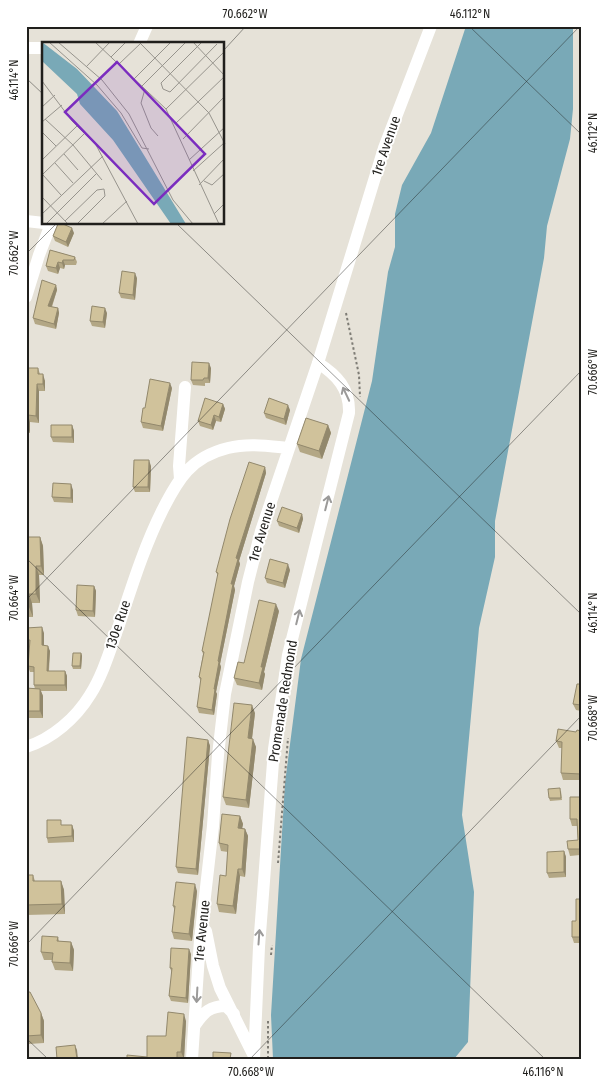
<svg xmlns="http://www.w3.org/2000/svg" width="607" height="1085" viewBox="0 0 607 1085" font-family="'Fira Sans Condensed',sans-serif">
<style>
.water{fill:#79a9b7}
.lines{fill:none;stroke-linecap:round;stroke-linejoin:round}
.path{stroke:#7e7c75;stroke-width:2;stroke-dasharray:2.5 2.5;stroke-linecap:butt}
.minor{stroke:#fff;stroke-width:12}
.wall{fill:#b3a785}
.shaded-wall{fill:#92886c}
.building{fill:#d0c29b;stroke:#92886c}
.oneway{stroke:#9b9a99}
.ticks{fill:none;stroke:#201f1c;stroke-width:1;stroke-opacity:0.45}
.labels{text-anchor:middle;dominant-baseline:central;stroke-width:4;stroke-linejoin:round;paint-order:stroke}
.street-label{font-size:14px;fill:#201f1c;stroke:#fff}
.inset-road{fill:none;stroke:#97948d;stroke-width:1}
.view{fill:#7b2cbf;fill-opacity:0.15;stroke:#7b2cbf;stroke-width:2.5}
.inset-edge{fill:none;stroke:#201f1c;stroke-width:2.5}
.neatline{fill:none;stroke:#201f1c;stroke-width:2}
.ticks-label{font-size:12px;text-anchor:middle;fill:#201f1c}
</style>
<rect width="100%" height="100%" fill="#e6e2d8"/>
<path class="water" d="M466,26H573V109L570,139L547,226L544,258L495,521V557L479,628L462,815L474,892L468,1042L454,1059H273L271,1015L285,783L301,659L372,381L388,272L395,247V214L402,185L431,133Z"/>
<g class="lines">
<path class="path" d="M346,313L359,375L360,397
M278,863L288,738
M271,955L272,945
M268,1021V1059"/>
<path class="minor" d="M139,44L147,26
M26,48H44
M26,221L44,223
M26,297L39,255L51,224
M180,479L179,466L185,387
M26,747C52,739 76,718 90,695C103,675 111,647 119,625C132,586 144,547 162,511C178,479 191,457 228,448C248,443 268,446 289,448
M206,931L213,966L220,988L253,1054
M195,1025C204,1012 210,1006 226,1006L234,1014
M192,1059L200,940L213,826L218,755L225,694L248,582L261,531L318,363L384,148L431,26
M254,1059L259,947L274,749L288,655L349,413C350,389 337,375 318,363"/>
</g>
<path class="wall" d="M74,233L68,247L55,241L53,236Z
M50,250L75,257L77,262L76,265H65L64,269L60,268L58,274L48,271L46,266Z
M137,278L135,300L121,298L119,293Z
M56,285L57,290L52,307L58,308L59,313L56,329L35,324L33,318Z
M107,313L105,328L92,326L90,321Z
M26,368H38L40,374L45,381V391H39V423L30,422V433L26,432Z
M211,368L210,383H205V386L193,385L191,380Z
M172,388L163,431L143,428L141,422Z
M223,404L225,409L221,422L216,421L213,430L200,426L198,421Z
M290,410L286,425L266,418L264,413Z
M72,425L74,431V443L53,442L51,437Z
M328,425L331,433L322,459L300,452L297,444Z
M151,466L150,492H135L133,487Z
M265,467L266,473L239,561L240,564L234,586L235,590L220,664L221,667L216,692L217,694L214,715L199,713L197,707L201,682L199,677L203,654L202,651L218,576L216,572Z
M73,490V503L54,502L52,497Z
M302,514L303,519L299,533L279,526L277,521Z
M26,537H40L43,546L44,575H39L40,603H32L33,617H26Z
M290,570L285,588L267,583L265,578Z
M94,586L96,591L95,617L78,616L76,610Z
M279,611L264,672L265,674L262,690L237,685L234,678Z
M44,633V645L50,651L49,671H65L67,676V691H41L43,696V718H26V688L35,689L34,685V672H30L28,666L30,646H28L27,640Z
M81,653L82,656L81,669H73L72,666Z
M581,684V711L576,710L573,704Z
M255,713L252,739L256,747L249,808L226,805L223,797Z
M581,731V780H563L561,773L562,748H559L556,741L576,732Z
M208,740L210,746L198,875L178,873L176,867Z
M561,791L562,800L550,801L549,798Z
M581,797L580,855L570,856L568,849L578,840L577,826H572L570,819Z
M240,816L243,824L242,828L245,829L248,836L245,877L240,876L236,914L219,912L217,904L226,876L228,852L221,851L219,843Z
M72,825L74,831V842L48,843L47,838Z
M564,851L566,857V877L549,878L547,873Z
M26,875H33L35,881H61L64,890L65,914L26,915L28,948H26Z
M197,891L192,941L174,939L172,932L175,911L173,906Z
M581,899V943H574L572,937Z
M58,937L59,941L71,942L74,950L73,971L55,970L52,962L53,960H44L41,952Z
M191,954L188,1003L171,1001L169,996L172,973L170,968Z
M26,992L41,1013L44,1021V1043L29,1044L26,1036L28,1020L26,1017Z
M186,1021L184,1059H127L147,1057L166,1036Z"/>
<path class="shaded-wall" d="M72,228L74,233L68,247L66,242Z
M63,260L65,265L64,269L62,263Z
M58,262L60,268L58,274L56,268Z
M135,273L137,278L135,300L133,295Z
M56,285L57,290L50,311L48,306Z
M58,308L59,313L56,329L54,324Z
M105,308L107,313L105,328L103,322Z
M209,363L211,368L210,383L208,378Z
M43,374L45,381V391L43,384Z
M170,383L172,388L163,431L161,426Z
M37,384L39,391V423L36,416Z
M223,404L225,409L221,422L219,417Z
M288,405L290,410L286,425L284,419Z
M28,415L30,422V433L27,426Z
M214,415L216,421L213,430L211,425Z
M72,425L74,431V443L72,437Z
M328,425L331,433L322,459L319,451Z
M149,460L151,466L150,492L148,487Z
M265,467L266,473L239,561L240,564L234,586L235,590L220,664L221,667L216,692L217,694L214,715L212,710L214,689L218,661L236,558Z
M71,484L73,490V503L71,498Z
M302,514L303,519L299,533L297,528Z
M40,537L43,546L44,575L41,566Z
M288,564L290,570L285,588L283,583Z
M36,566L39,575L40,603L36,594Z
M94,586L96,591L95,617L93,611Z
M29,594L32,603L33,617L29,607Z
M276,604L279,611L264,672L265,674L262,690L259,683L261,667Z
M42,627L44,633V651L42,645Z
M48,646L50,651L48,676L47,671Z
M81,653L82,656L81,669L80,666Z
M65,671L67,676V691L65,685Z
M40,689L43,696V718L40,711Z
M252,705L255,713L251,746L248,738Z
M253,739L256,747L249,808L246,800Z
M208,740L210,746L198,875L196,869Z
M240,816L243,824L241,835L238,828Z
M72,825L74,831V842L72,836Z
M245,829L248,836L245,877L242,869Z
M564,851L566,857V877L564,872Z
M238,869L240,876L236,914L233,906Z
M61,881L64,890L65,914L62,904Z
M195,884L197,891L192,941L189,934Z
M26,914V915L28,948L26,943Z
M71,942L74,950L73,971L70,963Z
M189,949L191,954L188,1003L186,998Z
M41,1013L44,1021V1043L41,1035Z
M184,1014L186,1021L184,1059L181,1052Z
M75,1045L77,1050L78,1059H77Z
M26,1047L27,1051L28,1059H26Z"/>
<path class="building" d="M58,224H63L72,228L66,242L53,236Z
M50,250L75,257L74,260H63L62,263L58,262L56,268L46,266Z
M122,271L135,273L133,295L119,293Z
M42,280L56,285L48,306L58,308L54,324L33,318Z
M92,306L105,308L103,322L90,321Z
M192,362L209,363L208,378H204L203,380H191Z
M26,368H38V374H43V384H37L36,416L28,415L27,426H26Z
M150,379L170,383L161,426L141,422L143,408H145Z
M205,398L223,404L219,417L214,415L211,425L198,421Z
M269,398L288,405L284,419L264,413Z
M306,418L328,425L319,451L297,444Z
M51,425H72V437H51Z
M134,460H149L148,487H133Z
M249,462L265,467L236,558L238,559L231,584H233L218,661L219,662L214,689H215L212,710L197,707L201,678L199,677L204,652L202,651L218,573L216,572L230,519Z
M53,483L71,484V498L52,497Z
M282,507L302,514L297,528L277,521Z
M26,537H40L41,566H36V594H29V607H26Z
M270,559L288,564L283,583L265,578Z
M77,585L94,586L93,611L76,610Z
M259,600L276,604L261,667H263L259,683L234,678L238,662L244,663Z
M42,627V645L48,646L47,671H65V685H34V667L28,666L30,640H27L26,628Z
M73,653H81L80,666H72Z
M577,684H581V705L573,704Z
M26,688L40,689V711H26Z
M234,703L252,705L248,738L253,739L246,800L223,797Z
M558,729L576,732L577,730L581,731V774L561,773L562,742L556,741Z
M187,737L208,740L196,869L176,867Z
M560,788L561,798H549L548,789Z
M570,797H581V869L580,849H568L567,841L578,840L577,819H570Z
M222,814L240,816L238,828L245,829L242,869H238L233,906L217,904L220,875L226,876L228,845L219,843Z
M47,820H61V825H72V836L47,838Z
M564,851V872L547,873V852Z
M26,875H33V881H61L62,904L26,905Z
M176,882L195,884L189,934L172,932L175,906H173Z
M576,899H581V937H572V921H576Z
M42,936L58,937L57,941L71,942L70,963L52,962L53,953L41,952Z
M171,948L189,949L186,998L169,996L172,968H170Z
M26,992H30L41,1013V1035L26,1036L28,1018L26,1015Z
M168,1012L184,1014L181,1052H177V1059H127V1055L147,1057V1036H166Z
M75,1045L77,1059H57L56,1047Z
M213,1052L231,1053L230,1059H213Z"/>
<defs><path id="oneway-shaft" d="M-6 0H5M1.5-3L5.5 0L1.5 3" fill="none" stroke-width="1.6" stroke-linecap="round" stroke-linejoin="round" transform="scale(1.25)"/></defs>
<g class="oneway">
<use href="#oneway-shaft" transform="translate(346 394) rotate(-115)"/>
<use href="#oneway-shaft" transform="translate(327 503) rotate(-76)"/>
<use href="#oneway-shaft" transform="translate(298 617) rotate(-76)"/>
<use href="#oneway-shaft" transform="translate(259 937) rotate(-86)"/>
<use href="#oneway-shaft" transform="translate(197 995) rotate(93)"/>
</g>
<path class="ticks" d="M469,26L581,134M224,50L246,26M26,78L44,95M177,224L581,614M26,254L56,224M26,558L545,1059M26,600L580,26M26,945L581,371M26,1038L48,1059M250,1059L581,716"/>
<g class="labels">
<g class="street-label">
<text transform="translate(386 146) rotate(-71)">1re Avenue</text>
<text transform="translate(262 532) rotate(-73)">1re Avenue</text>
<text transform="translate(118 625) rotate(-71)">130e Rue</text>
<text transform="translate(283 701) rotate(-81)">Promenade Redmond</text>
<text transform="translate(202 931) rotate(-84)">1re Avenue</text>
</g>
</g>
<g transform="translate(42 42)">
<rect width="182" height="182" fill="#e6e2d8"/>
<path d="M0,0L35,27L75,69L144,182H129L71,98L38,62L35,52L0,19Z" fill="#79a9b7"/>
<path class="inset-road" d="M7,0L55,43L79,71L100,106L107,107M16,0L60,38L87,72L131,158L151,182M53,0L124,67L177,182M97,0L167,71L183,102M151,0L183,34M69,15L84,0M77,22L99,1M44,25L68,0M92,37L129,0M0,39L30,79L54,103L96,182M100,44L144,0M103,47L99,61L109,86L116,94M121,47L128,50L175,2M121,47L119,41L160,0M0,65L13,53M124,67L183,9M3,77L31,103L60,138M0,80L20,63M133,82L183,34M0,90L14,104M141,97L183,54M22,112L36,128M0,118L35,84M147,118L183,85M13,121L31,141M151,129L182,101M0,133L43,91M1,133L19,153M162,139L170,143L183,131M157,143L183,116M0,155L26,182M0,172L61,114M172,172L183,161M23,179L55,148L62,147L63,154L35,182M4,182L55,131M60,182L85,159"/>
<path class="view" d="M75,20L163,112L112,162L23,70Z"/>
<rect width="182" height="182" class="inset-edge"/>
</g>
<rect width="607" height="1085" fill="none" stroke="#ffffff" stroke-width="55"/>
<rect x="28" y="28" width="552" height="1030" class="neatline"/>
<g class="ticks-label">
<text x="245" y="18">70.662°W</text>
<text x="470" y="18">46.112°N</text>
<text transform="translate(14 80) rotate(-90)" y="4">46.114°N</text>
<text transform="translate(593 133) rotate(-90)" y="4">46.112°N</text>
<text transform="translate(14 253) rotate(-90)" y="4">70.662°W</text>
<text transform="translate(593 372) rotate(-90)" y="4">70.666°W</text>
<text transform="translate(14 598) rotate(-90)" y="4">70.664°W</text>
<text transform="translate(593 613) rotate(-90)" y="4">46.114°N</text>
<text transform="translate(593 718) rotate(-90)" y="4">70.668°W</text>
<text transform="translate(14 944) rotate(-90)" y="4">70.666°W</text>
<text x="251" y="1076">70.668°W</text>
<text x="543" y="1076">46.116°N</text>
</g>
</svg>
